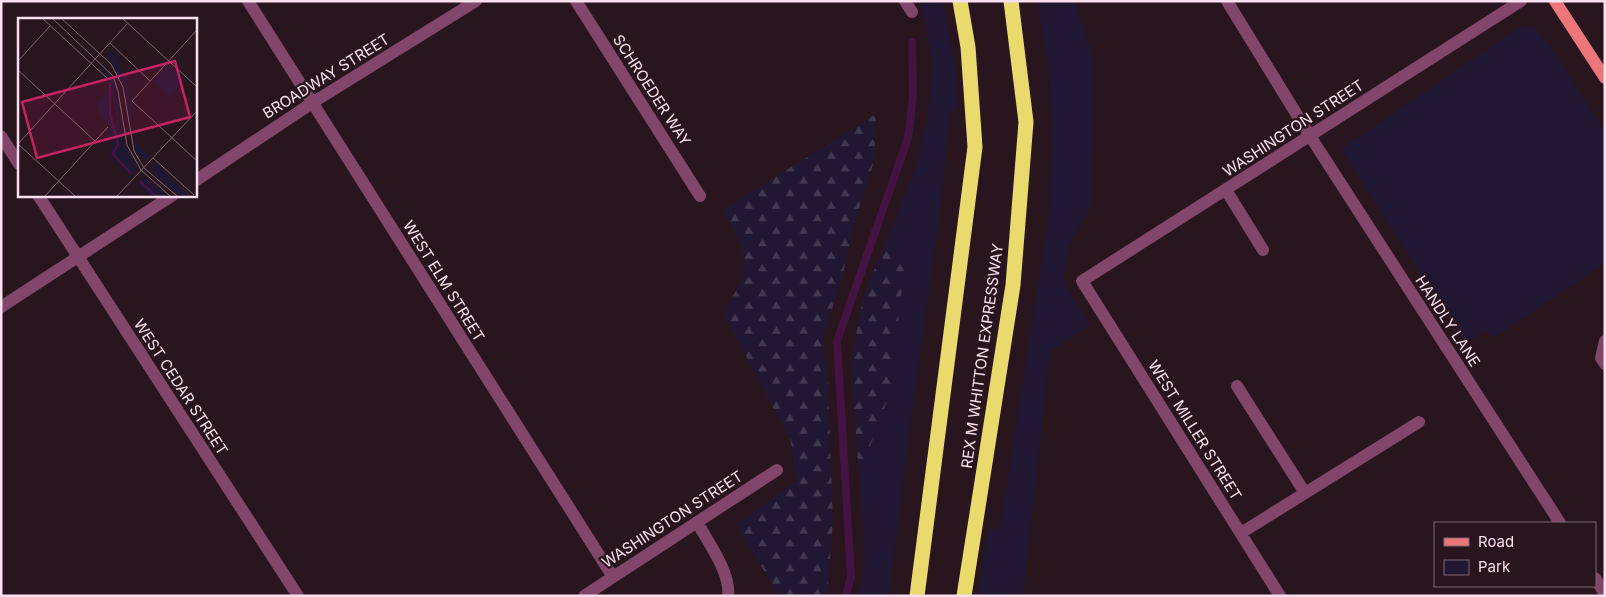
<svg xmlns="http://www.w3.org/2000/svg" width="1606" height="597" viewBox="0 0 1606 597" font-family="Inter,sans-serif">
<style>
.green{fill:#201832}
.forest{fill:url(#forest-firs)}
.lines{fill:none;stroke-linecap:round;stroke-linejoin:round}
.stream{stroke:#421343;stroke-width:8}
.minor{stroke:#81466a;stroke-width:12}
.major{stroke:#ec767a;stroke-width:12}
.highway{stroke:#ead96c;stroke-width:15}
.labels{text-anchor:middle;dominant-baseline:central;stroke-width:4.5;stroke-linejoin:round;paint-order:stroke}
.street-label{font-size:15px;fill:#fbe0ef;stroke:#28151e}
.inset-river{fill:none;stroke:#421343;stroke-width:2.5}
.inset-road{fill:none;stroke:#7c6672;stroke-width:1}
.view{fill:#c52262;fill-opacity:0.15;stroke:#c52262;stroke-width:2.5}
.inset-edge{fill:none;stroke:#fbe0ef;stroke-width:2.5}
</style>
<defs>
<pattern id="forest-firs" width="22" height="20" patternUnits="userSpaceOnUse" patternTransform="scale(1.25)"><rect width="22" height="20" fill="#201832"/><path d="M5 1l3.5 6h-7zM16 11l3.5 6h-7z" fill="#413950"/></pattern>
</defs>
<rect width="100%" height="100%" fill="#28151e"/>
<path class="green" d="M920,1H943L956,70L958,110L950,112L940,212L908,441L889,596H859L865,563L859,477L890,393L905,262L888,237L917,163L927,118L933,67L927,31Z
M1037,1H1075L1093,58L1092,203L1069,246L1063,281L1090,325L1050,351L1023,596H978L988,529H1000L1049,215L1052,133L1049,72Z
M1532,26L1549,45L1605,132V263L1493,338L1485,330L1465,343L1341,149L1517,29Z"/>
<path class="forest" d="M876,114L874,161L853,227L843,274L823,338L828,387L833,521L827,596H779L736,524L796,481L791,442L724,314L743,276L742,247L723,210Z
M888,237L905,262L890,393L859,477L851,363L863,297Z"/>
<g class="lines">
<path class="stream" d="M846,596L851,576L837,341L908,138L913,96L912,42"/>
<path class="minor" d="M248,1L613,577
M576,1L700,196
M905,1L912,12
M1227,1L1310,136L1560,523
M1,136L19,164
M195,181L312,103L476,1
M1226,190L1263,250
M38,195L298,596
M1,307L173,195
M1605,341L1601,358L1605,364
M1237,386L1305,493
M697,522C708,542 731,573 728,596
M1241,533L1419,422
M1595,578L1605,594
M584,596L777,470
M1280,596L1082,281L1521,1"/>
<path class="major" d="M1555,1L1605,78"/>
<path class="highway" d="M917,596L975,147L968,47L960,1
M964,596L1013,285L1026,122L1011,1"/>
</g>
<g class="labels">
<g class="street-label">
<text transform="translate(326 76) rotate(-32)">BROADWAY STREET</text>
<text transform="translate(652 90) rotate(57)">SCHROEDER WAY</text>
<text transform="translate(1293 128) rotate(-33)">WASHINGTON STREET</text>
<text transform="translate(444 281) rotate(58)">WEST ELM STREET</text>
<text transform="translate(1448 321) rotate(57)">HANDLY LANE</text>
<text transform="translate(982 356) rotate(-82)">REX M WHITTON EXPRESSWAY</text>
<text transform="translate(181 387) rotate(57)">WEST CEDAR STREET</text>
<text transform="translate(1195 430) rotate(58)">WEST MILLER STREET</text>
<text transform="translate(672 519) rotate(-33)">WASHINGTON STREET</text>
</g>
</g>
<g transform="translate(18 18)">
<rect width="179" height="179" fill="#28151e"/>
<path d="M91,31L101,42L99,45L109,61L112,83L116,87L113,90L118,125L133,139L131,141H123L118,134L107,69L90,38ZM78,44L92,56L97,66L104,120L119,151L112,161L95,143V140L110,158L114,156L96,136L101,122L94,66ZM150,47L168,62L152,79L135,64ZM135,144H137L171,177L161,178L133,153ZM126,158L127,159L148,178H131L118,167Z" fill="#201832"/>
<path d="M90,72L91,95L98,120L95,143L91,136L96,123L87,115L92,109L81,95L78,85Z" fill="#201832"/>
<path class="inset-river" d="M92,64V95L100,126L95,136L113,156M122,163L138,178"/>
<path class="inset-road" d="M24,0L91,62M34,0L95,58L100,73L109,127L123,152L152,178M43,0L93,46L105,69L116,133L126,150L159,178M104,0L179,69M179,12L114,83L179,143M92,25L132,63M0,43L32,8M0,52L77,123M0,126L109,6M0,126L57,178M135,140L176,177M27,178L90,109M99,178L179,93"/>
<path class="view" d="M157,43L172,99L19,140L4,84Z"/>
<rect width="179" height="179" class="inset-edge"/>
</g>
<rect width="1606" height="597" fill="none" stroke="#fbe0ef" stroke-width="5"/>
<rect x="1434" y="522" width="162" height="65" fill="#28151e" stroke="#7c6672"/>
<rect x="1444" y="538" width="25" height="8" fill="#ec767a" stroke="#7c6672"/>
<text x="1478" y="547" font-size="15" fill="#fbe0ef">Road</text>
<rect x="1444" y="560" width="25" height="15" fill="#201832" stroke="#7c6672"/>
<text x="1478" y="572" font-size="15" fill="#fbe0ef">Park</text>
</svg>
